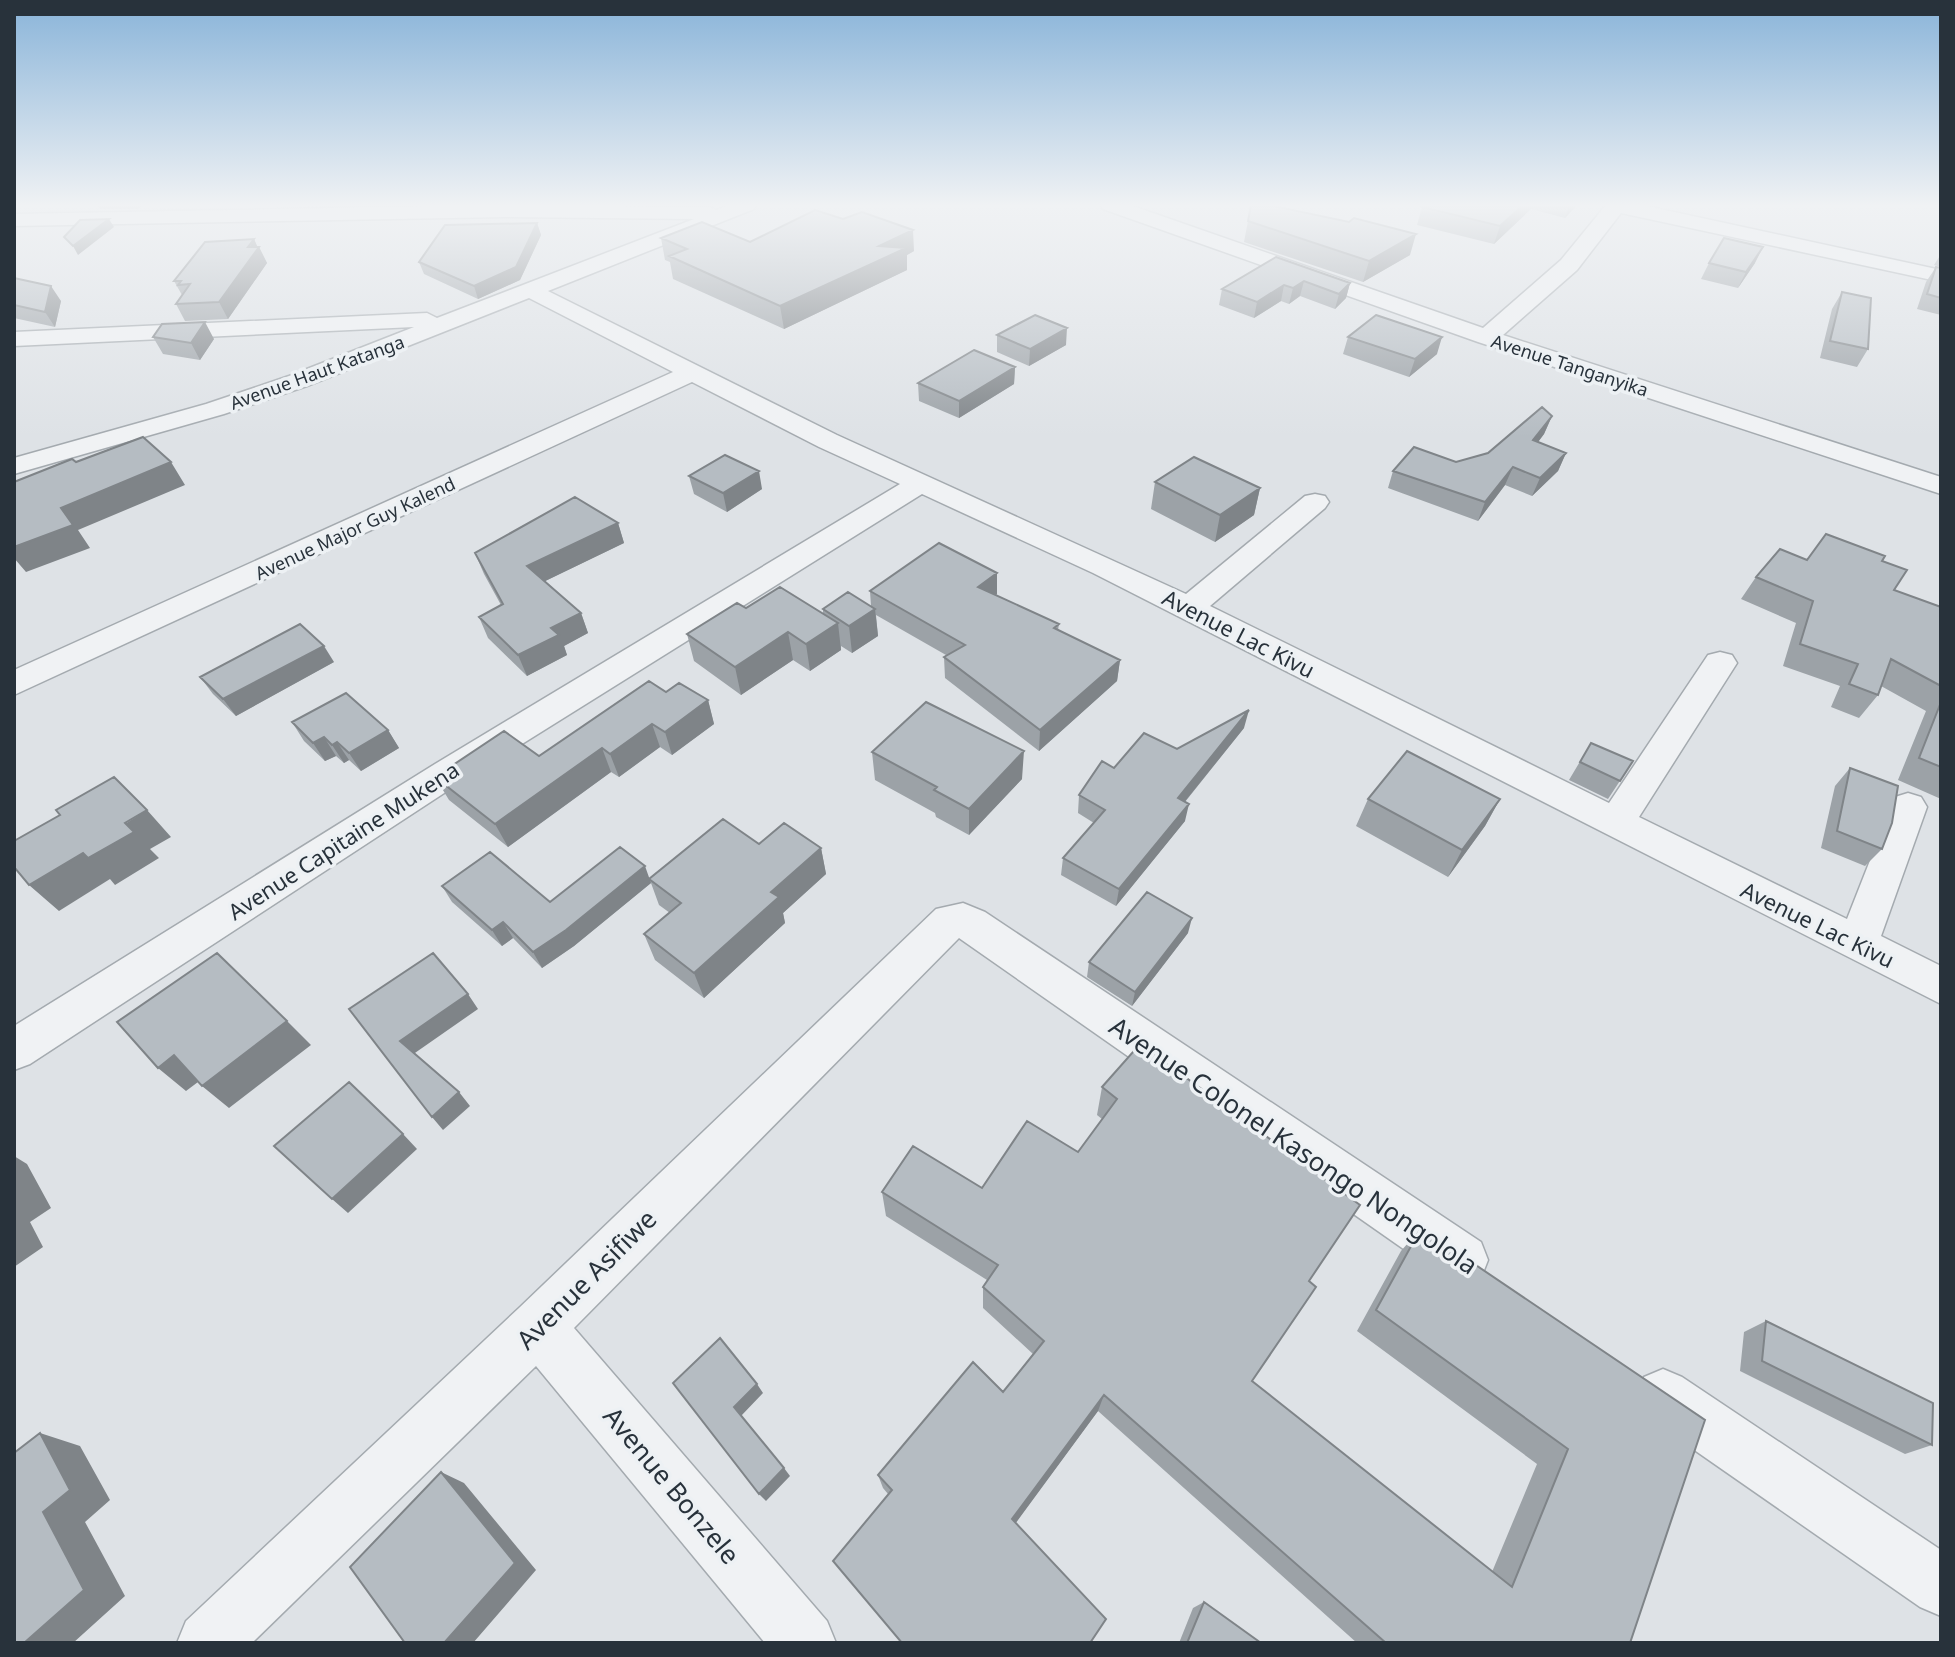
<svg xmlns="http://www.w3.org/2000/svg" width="1955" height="1657" viewBox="0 0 1955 1657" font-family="'Noto Sans',sans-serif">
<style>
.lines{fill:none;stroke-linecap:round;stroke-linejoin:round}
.minor-casing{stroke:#a4aaaf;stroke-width:3}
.minor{fill:#f0f2f4;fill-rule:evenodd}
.wall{fill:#9ca2a7}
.shaded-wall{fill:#7f8488}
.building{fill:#b5bcc2;stroke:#7f8488;stroke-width:2}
.labels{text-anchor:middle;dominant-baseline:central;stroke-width:7;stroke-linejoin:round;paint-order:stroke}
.far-street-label{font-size:18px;fill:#28323b;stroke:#edf1f4}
.street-label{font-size:22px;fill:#28323b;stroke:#edf1f4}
.near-street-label{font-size:26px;fill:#28323b;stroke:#edf1f4}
</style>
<rect width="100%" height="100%" fill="#dee2e6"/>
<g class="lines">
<defs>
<path id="minor" d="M485,205L709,207L717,210L728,205H756L754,209L548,291L837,435L1186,594L1305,496L1315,494L1325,496L1329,502L1325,508L1210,606L1609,803L1708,655L1720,652L1732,655L1737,663L1639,817L1847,919L1895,797L1908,793L1921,797L1927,807L1881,936L1941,966V1004L1093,573L922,494L461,782L30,1064L14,1070V1026L435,764L900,484L819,447L692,382L14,695V670L673,372L529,298L307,386L224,414L14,474V458L206,404L289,376L414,327L14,346V332L427,313L437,318L694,219L505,217L14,226V214Z
M1101,205H1130L1483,328L1561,260L1606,205H1642L1941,270V282L1621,213L1577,270L1503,335L1941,477V494L1478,342L1103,209Z
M963,903L985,912L1481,1242L1488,1260L1481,1278L1463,1285L1445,1278L959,938L574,1328L827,1621L836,1643H765L536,1366L252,1643H177L186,1621L519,1308L936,909Z
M1663,1369L1682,1377L1941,1550V1616L1920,1607L1644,1415L1636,1396L1644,1377Z"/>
</defs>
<use href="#minor" class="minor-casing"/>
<use href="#minor" class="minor"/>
</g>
<path class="wall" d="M98,205H142L138,209H100Z
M1251,205L1410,255L1363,282L1244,242Z
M1424,205H1577L1565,218L1531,209L1494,244L1417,225L1422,207Z
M537,223L541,235L520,280L478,299L424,274L419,262Z
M661,238L914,251L907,255V270L784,329L673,279L670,262L665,260Z
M254,239L257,247H259L267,263L228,319L185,321L176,304L182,295L174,281Z
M1941,254V267L1934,265Z
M1276,257L1350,283L1346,298L1335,309L1300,296L1289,304L1281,301L1254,318L1219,305L1222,289Z
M1709,263H1755L1738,288L1701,279Z
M1936,267L1941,268V315L1917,309L1926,282Z
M14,278L61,301L55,327L14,318Z
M1842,292L1868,349L1857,367L1820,358L1832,309Z
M997,335L1066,345L1029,366L997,352Z
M153,337L214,339L200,360L163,354Z
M1348,337L1437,354L1409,377L1343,354Z
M1015,367L1014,384L959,418L919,401L918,383Z
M1552,416L1544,434L1538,442L1566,453L1558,471L1532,496L1505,485L1478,521L1388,488L1393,471L1456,462L1488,453Z
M689,476L762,489L727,512L694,494Z
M1155,482L1260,488L1254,515L1215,542L1151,509Z
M618,523L624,543L545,581L581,613L588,633L564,646L567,655L527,676L488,638L479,617L501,605L484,574L475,553Z
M1807,560L1882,561L1894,590L1941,607V799L1898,780L1926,711L1881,686L1878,695L1859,718L1831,707L1840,686L1783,666L1796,623L1741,599L1756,577Z
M997,573V594L996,595L1059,624L1058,630L1120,660L1117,681L1039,751L945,678L944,657L946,655L876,615L878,636L852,653L841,646V650L810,671L793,660L741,695L694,661L687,634L746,608L823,614V609L871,606L870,591Z
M334,662L236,716L213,694L200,677Z
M666,692L708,700L714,724L672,755L660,747L619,777L611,772L508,847L449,800L435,777L539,756Z
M292,722L388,730L399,748L361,771L349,760L344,763L336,756L325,761L304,741Z
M1244,728L1185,802V821L1116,906L1061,875L1063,858L1094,823L1078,813L1079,795L1114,768Z
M1591,743L1633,761L1608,799L1569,780Z
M872,752L1022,779L969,835L936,817L935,813L875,780Z
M1850,768L1882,849L1865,866L1821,848L1835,786Z
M1368,799H1500L1485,826L1448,877L1356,826Z
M759,844L821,848L826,874L783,913L785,923L704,998L655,960L644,934L670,913L659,905L651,883L574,946L542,968L513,938L502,946L452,902L442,886L550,902L650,878Z
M1188,933L1132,1006L1087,977L1089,962Z
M1140,1044L1309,1281L1252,1381L1492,1572L1537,1464L1357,1331L1401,1251L1421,1228L1705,1420L1630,1643H1357L1098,1411L1015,1523L888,1494L883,1488L878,1475L1003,1392L1033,1354L983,1308V1287L987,1280L886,1216L882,1192L982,1188L1078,1152L1102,1119L1097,1115L1102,1087Z
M1766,1321L1932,1445L1905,1454L1740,1371L1744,1332Z
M1204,1602L1261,1643H1179L1193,1608Z"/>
<path class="shaded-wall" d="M1523,205H1533L1531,209L1494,244L1500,226Z
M1570,205H1577L1565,218Z
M109,219L114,227L78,255L73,246Z
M537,223L541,235L520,280L478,299L474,286Z
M913,230L914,251L907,255V270L784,329L780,306L879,246Z
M1416,234L1410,255L1363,282L1369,261Z
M254,239L258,248L259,247L267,263L228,319L219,302Z
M1763,247L1755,263L1738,288L1746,272Z
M1304,281L1300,296L1289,304L1293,288Z
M1350,283L1346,298L1335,309L1339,294Z
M1284,285L1281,301L1254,318L1257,302Z
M51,286L61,301L55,327L45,312Z
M205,322L214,339L200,360L191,343Z
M1067,328L1066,345L1029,366L1030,349Z
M1442,337L1437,354L1409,377L1415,359Z
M1015,367L1014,384L959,418V401Z
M1552,416L1544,434L1526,458L1533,440Z
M1566,453L1558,471L1532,496L1540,478Z
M171,462L185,485L78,530L90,548L26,572L14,558V547L61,508Z
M1513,467L1505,485L1478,521L1485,502Z
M759,471L762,489L727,512L723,493Z
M1260,488L1254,515L1215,542L1220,515Z
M618,523L624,543L535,586L527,566Z
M997,573V594L978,609V587Z
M875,609L878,636L852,653L849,626Z
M581,613L588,633L564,646L567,655L527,676L518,655L551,628Z
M838,623L841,650L810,671L806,644Z
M788,632L793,660L741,695L735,667Z
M324,646L334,662L236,716L223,699Z
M1120,660L1117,681L1039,751L1040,730Z
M708,700L714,724L672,755L665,732Z
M1249,710L1244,728L1174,815L1178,798Z
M652,724L660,747L619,777L610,754Z
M388,730L399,748L361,771L349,753Z
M324,737L336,756L325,761L313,743Z
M337,742L349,760L344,763L332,745Z
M602,748L611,772L508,847L495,824Z
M1024,751L1022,779L969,835V809Z
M1500,799L1485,826L1448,877L1462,850Z
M1189,804L1185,821L1116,906L1119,889Z
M147,810L171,837L150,849L159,858L115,885L110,879L59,911L29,885Z
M821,848L826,874L783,913L785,923L704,998L694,973L771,892Z
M645,866L651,883L574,946L542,968L533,952Z
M1192,918L1188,933L1132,1006L1135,992Z
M503,922L513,938L502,946L492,930Z
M468,994L478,1009L412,1055L400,1041Z
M287,1021L311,1045L229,1108L202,1086Z
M174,1055L202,1079L186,1091L158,1068Z
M459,1092L470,1106L443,1130L432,1117Z
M403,1134L417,1149L348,1213L332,1199Z
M14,1156L27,1164L51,1208L30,1222L43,1247L14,1267Z
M757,1384L763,1393L741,1416L734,1407Z
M1104,1395L1098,1411L1010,1531L1012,1519Z
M40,1433L80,1446L110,1500L85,1522L125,1596L73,1643H24L43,1512Z
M784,1468L790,1476L766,1501L759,1494Z
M441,1472L464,1483L536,1570L473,1643H444Z"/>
<path class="building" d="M1251,205H1269L1349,222L1354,218L1416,234L1369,261L1248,221Z
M1424,205H1523L1500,226L1422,207Z
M815,210L843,219L862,212L913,230L879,246L906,248L780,306L669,256L687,249L661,238L702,222L750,242Z
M109,219L73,246L64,237L80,220Z
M537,223L516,267L474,286L419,262L445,225Z
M1724,238L1763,247L1746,272L1709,263Z
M254,239L248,247H259L219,302L176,304L190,284L178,285L181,281H174L205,242Z
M1276,257L1350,283L1339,294L1304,281L1293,288L1284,285L1257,302L1222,289Z
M1936,267L1941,268V298L1927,294Z
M14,278L51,286L45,312L14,305Z
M1842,292L1871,298L1868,349L1830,341Z
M1035,315L1067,328L1030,349L997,335Z
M1376,315L1442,337L1415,359L1348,337Z
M205,322L191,343L153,337L162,324Z
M974,350L1015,367L959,401L918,383Z
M1542,407L1552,416L1533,440L1566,453L1540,478L1513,467L1485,502L1393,471L1414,447L1456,462L1488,453Z
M143,437L171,462L61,508L73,525L14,547V482L72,459L76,462Z
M725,455L759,471L723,493L689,476Z
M1194,457L1260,488L1220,515L1155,482Z
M575,497L618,523L527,566L581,613L551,628L559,635L518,655L479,617L503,604L475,553Z
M1826,534L1885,556L1882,561L1907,570L1894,590L1941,607V686L1891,659L1878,695L1849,684L1858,664L1800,644L1813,601L1756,577L1780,549L1807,560Z
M939,543L997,573L978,587L1059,624L1054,628L1120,660L1040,730L944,657L965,645L870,591Z
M780,587L838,623L806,644L788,632L735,667L687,634L737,603L746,608Z
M848,592L875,609L849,626L823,609Z
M300,624L324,646L223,699L200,677Z
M649,681L666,692L679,683L708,700L665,732L652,724L610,754L602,748L495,824L435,777L504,731L539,756Z
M346,693L388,730L349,753L337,742L332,745L324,737L313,743L292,722Z
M926,702L1024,751L969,809L934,790L937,787L872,752Z
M1941,702V767L1919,758Z
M1249,710L1178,798L1189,804L1119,889L1063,858L1105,810L1079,795L1102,761L1114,768L1144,733L1177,749Z
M1591,743L1633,761L1620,781L1580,762Z
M1407,751L1500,799L1462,850L1368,799Z
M1850,768L1898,786L1892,823L1882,849L1837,831Z
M114,777L147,810L125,823L134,832L88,858L83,853L29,885L14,867V841L60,815L56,810Z
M723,819L759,844L784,823L821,848L771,892L779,897L694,973L644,934L681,903L649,879Z
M620,847L645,866L566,930L533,952L503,922L492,930L442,886L490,852L550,902Z
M1147,892L1192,918L1135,992L1089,962Z
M217,953L287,1021L202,1086L174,1055L158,1068L117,1022Z
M433,953L468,994L400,1041L459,1092L432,1117L349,1009Z
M1140,1044L1360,1205L1309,1281L1316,1287L1252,1381L1512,1587L1568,1449L1376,1310L1421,1228L1705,1420L1630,1643H1386L1104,1395L1012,1519L1106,1619L1090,1643H902L833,1561L892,1490L878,1475L973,1362L1003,1392L1044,1341L983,1287L998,1265L882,1192L913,1146L982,1188L1027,1121L1078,1152L1117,1099L1102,1087Z
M349,1082L403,1134L332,1199L274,1146Z
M1766,1321L1933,1403L1932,1445L1762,1361Z
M720,1338L757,1384L734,1407L784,1468L759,1494L673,1383Z
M40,1433L70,1490L43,1512L84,1590L24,1643H14V1453Z
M441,1472L515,1563L444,1643H405L350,1567Z
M1204,1602L1261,1643H1187Z"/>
<linearGradient id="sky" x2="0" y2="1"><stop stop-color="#89b4d9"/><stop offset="0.47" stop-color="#f0f2f4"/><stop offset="1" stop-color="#f0f2f4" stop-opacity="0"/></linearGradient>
<rect width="1955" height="437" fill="url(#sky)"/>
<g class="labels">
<g class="far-street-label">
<text transform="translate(1570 365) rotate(18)">Avenue Tanganyika</text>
<text transform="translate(317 372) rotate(-20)">Avenue Haut Katanga</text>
<text transform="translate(355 528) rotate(-25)">Avenue Major Guy Kalend</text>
</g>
<g class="street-label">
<text transform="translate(1239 633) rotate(27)">Avenue Lac Kivu</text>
<text transform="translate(343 840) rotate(-33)">Avenue Capitaine Mukena</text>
<text transform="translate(1818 924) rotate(26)">Avenue Lac Kivu</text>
</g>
<g class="near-street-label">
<text transform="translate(1294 1145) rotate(34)">Avenue Colonel Kasongo Nongolola</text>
<text transform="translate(586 1279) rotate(-45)">Avenue Asifiwe</text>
<text transform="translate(672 1485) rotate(50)">Avenue Bonzele</text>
</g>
</g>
<rect width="1955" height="1657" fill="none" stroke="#28323b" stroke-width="32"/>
</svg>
